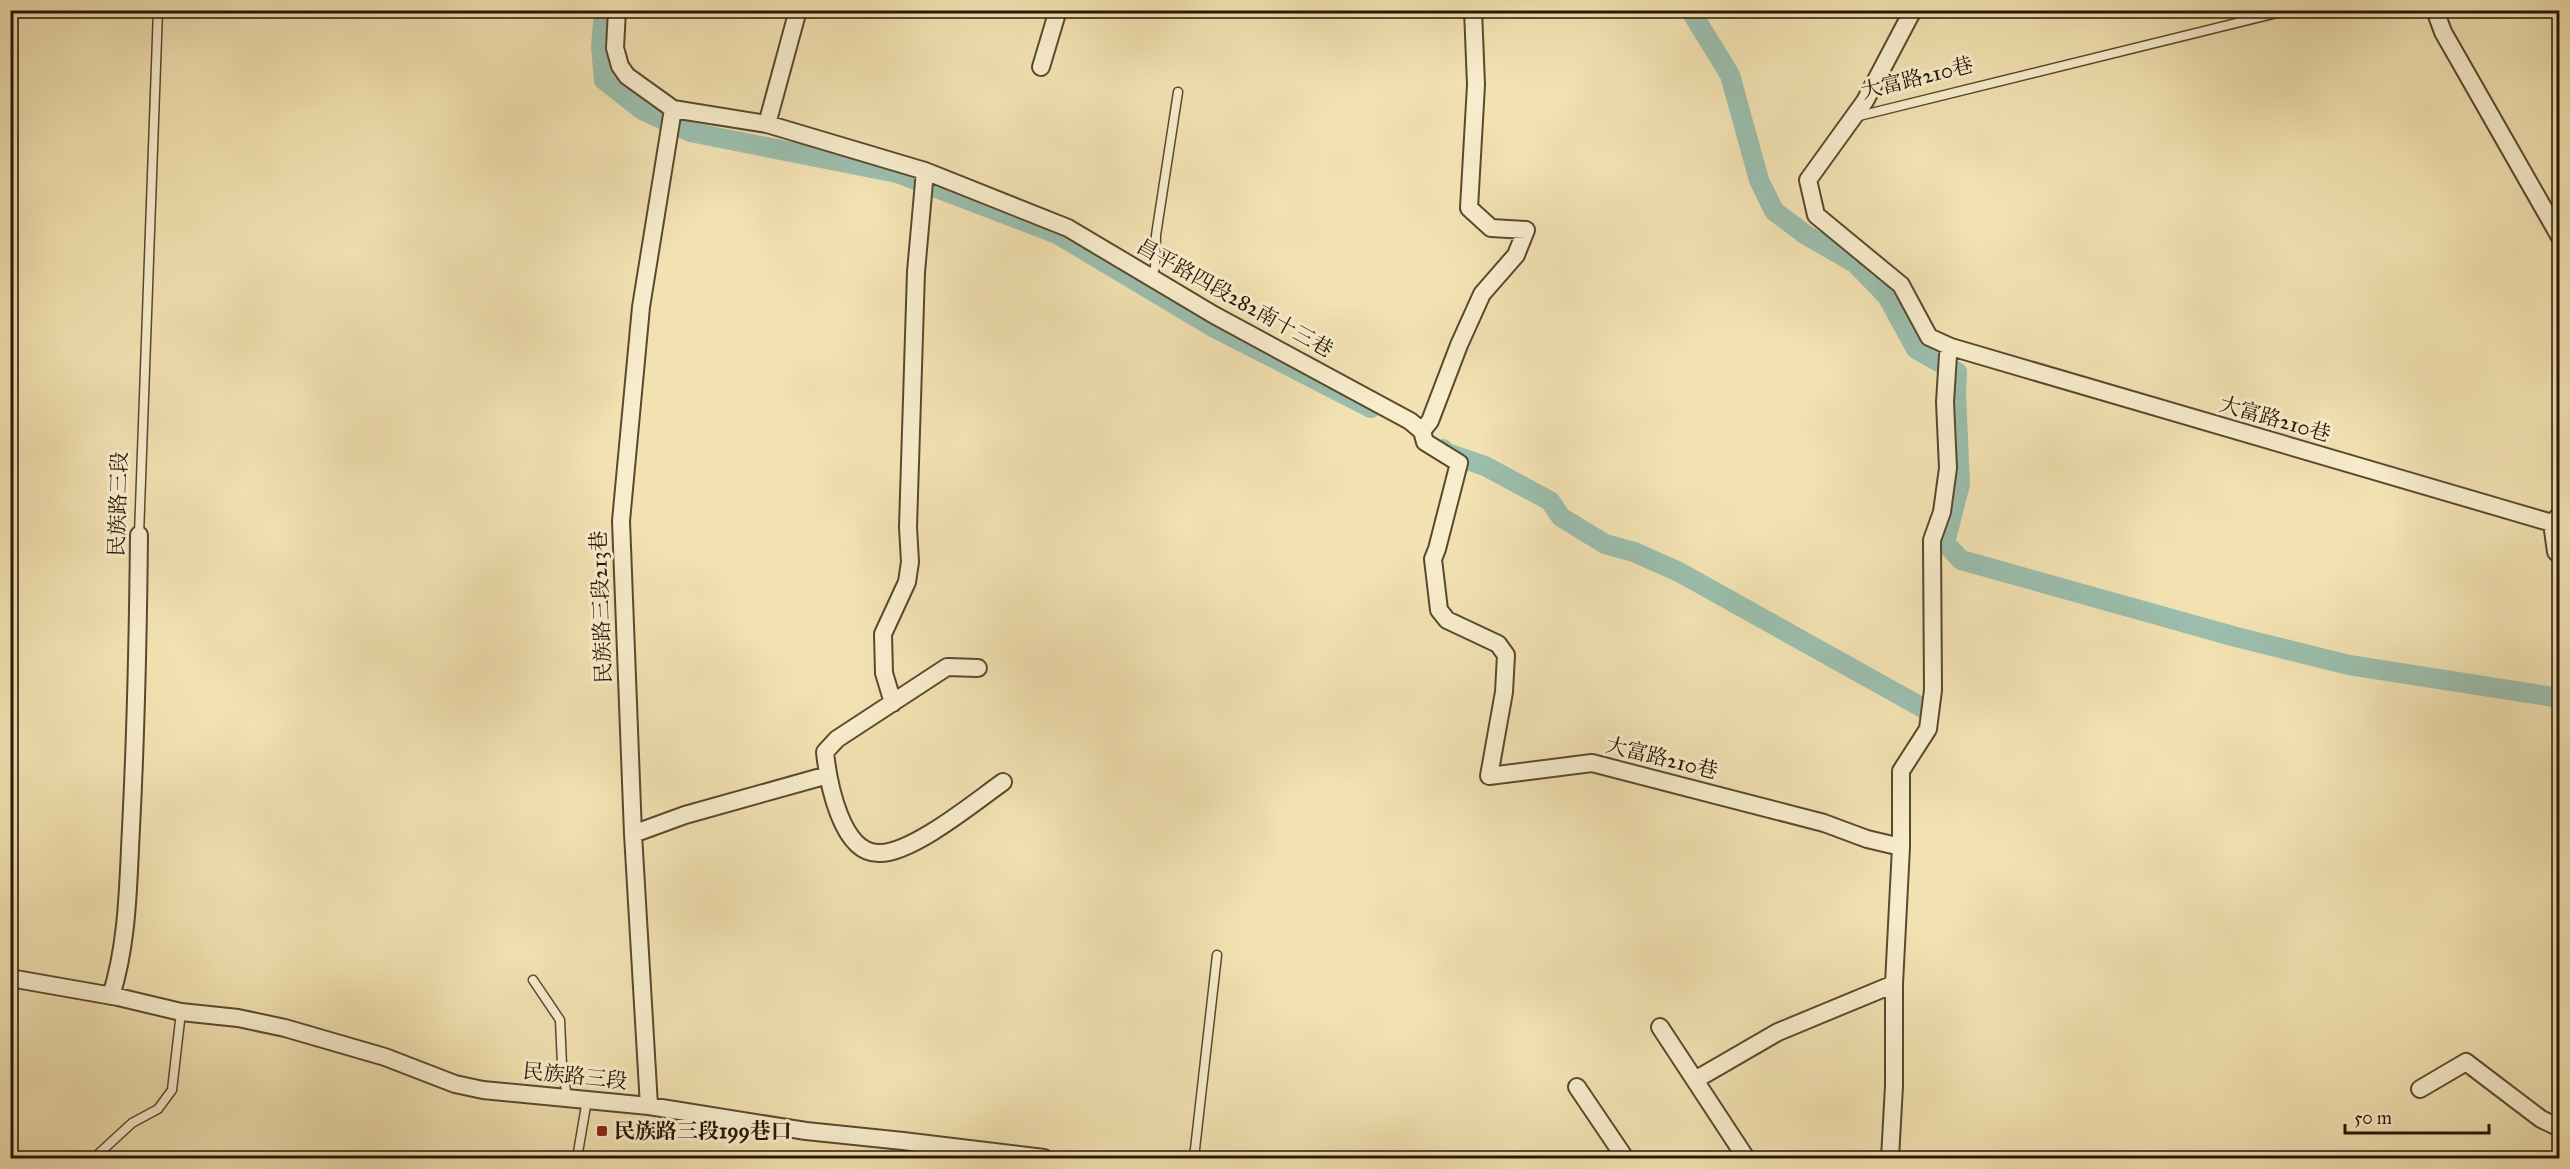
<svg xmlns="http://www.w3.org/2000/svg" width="2570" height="1169" viewBox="0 0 2570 1169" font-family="'IM FELL Great Primer','Noto Serif TC',serif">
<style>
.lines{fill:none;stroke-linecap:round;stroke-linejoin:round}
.canal{stroke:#9bbead;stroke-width:20}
.lane-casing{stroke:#5a492e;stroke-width:11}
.street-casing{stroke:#5a492e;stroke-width:20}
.lane{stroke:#f7eccc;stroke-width:8}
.street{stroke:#f7eccc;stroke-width:16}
.poi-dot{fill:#8f2418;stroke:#f7eccc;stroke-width:2}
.labels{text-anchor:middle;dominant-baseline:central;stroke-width:6;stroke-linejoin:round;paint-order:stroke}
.street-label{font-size:21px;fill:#281602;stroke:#f7eccc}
.poi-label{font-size:21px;font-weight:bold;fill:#281602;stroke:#f7eccc;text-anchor:start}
</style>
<rect width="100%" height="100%" fill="#f2e1b1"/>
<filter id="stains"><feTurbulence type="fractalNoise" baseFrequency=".00333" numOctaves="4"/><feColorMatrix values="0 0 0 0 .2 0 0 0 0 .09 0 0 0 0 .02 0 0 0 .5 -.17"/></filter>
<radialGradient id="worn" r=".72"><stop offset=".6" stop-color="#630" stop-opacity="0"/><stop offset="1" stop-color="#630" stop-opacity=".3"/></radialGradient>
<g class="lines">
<path class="canal" d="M604,10L601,47L604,80L642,110L690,132L897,173L1057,234L1211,326L1371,408
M1690,10L1730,75L1759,180L1774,211L1806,235L1855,263L1887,296L1916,349L1957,372L1956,393L1960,484L1945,543L1961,560L2236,637L2349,665L2560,698
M1443,449L1447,453L1485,466L1550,501L1561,517L1605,544L1634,552L1679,572L1923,708"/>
<defs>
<path id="lane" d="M1855,117L2289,10
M1150,277L1155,268L1156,235L1178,92
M139,535L158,10
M533,980L560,1020L562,1065L567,1097
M94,1158L132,1123L158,1109L172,1090L181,1012
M577,1158L587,1100
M1194,1158L1217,955"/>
<path id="street" d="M617,10L615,48L620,66L627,76L673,109L767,124L925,171L1068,228L1214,315L1410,421L1422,431L1425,442L1459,463L1437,549L1433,559L1439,610L1447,620L1498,644L1506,655L1504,692L1489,776L1592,763L1824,823L1867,839L1901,847
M1913,10L1865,101L1808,180L1816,215L1901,285L1929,337L1951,347L2552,523
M2435,10L2443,32L2560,237
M1041,67L1058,10
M767,124L798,10
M1422,431L1430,421L1459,345L1482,294L1516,255L1526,230L1491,228L1469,208L1476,85L1473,10
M2559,516L2552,523L2556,552L2560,555
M978,668L947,667L837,739L825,752C828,781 841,855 880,853C913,853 976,801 1003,782
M893,703L884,673L883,634L907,582L910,562L908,527L916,272L925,171
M633,834L685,815L828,775
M10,978L118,997L181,1012L238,1018L285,1028L385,1057L455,1084L483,1090L649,1106L806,1131L903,1141L1044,1158
M111,996C128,942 128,885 131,828C136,731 138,633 139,535
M1660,1027L1746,1158
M1695,1080L1778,1032L1894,984
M1577,1087L1625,1158
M2420,1089L2466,1062L2541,1119L2560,1128
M649,1106L633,834L621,521L641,307L673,109
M1890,1158L1894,1086V984L1901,847V771L1928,729L1933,690L1932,540L1942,512L1948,468L1945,402L1948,355L1951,347"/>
</defs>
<use href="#lane" class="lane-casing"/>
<use href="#street" class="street-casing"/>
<use href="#lane" class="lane"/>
<use href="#street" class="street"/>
</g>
<rect class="poi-dot" x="596" y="1125" width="12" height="12" rx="3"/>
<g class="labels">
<g class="street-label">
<text transform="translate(1917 78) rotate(-14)">大富路210巷</text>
<text transform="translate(1235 298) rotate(29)">昌平路四段282南十三巷</text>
<text transform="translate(2275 419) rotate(16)">大富路210巷</text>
<text transform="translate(118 504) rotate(-88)">民族路三段</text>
<text transform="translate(601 607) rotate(-92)">民族路三段213巷</text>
<text transform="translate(1662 758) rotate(14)">大富路210巷</text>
<text transform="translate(575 1076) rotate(6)">民族路三段</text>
</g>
<g class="poi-label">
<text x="614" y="1131">民族路三段199巷口</text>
</g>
</g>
<rect width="2570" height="1169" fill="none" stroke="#f2e1b1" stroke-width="36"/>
<rect x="12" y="12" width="2546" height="1145" fill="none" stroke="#281602" stroke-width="3"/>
<rect x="18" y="18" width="2534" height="1133" fill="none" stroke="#281602" stroke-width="1.5"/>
<path d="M2345 1124v9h144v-9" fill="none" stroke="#281602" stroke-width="3"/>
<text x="2354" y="1124" font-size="18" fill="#281602" stroke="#f7eccc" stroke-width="4.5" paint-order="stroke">50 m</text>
<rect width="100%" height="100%" filter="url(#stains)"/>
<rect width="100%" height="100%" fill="url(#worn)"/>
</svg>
